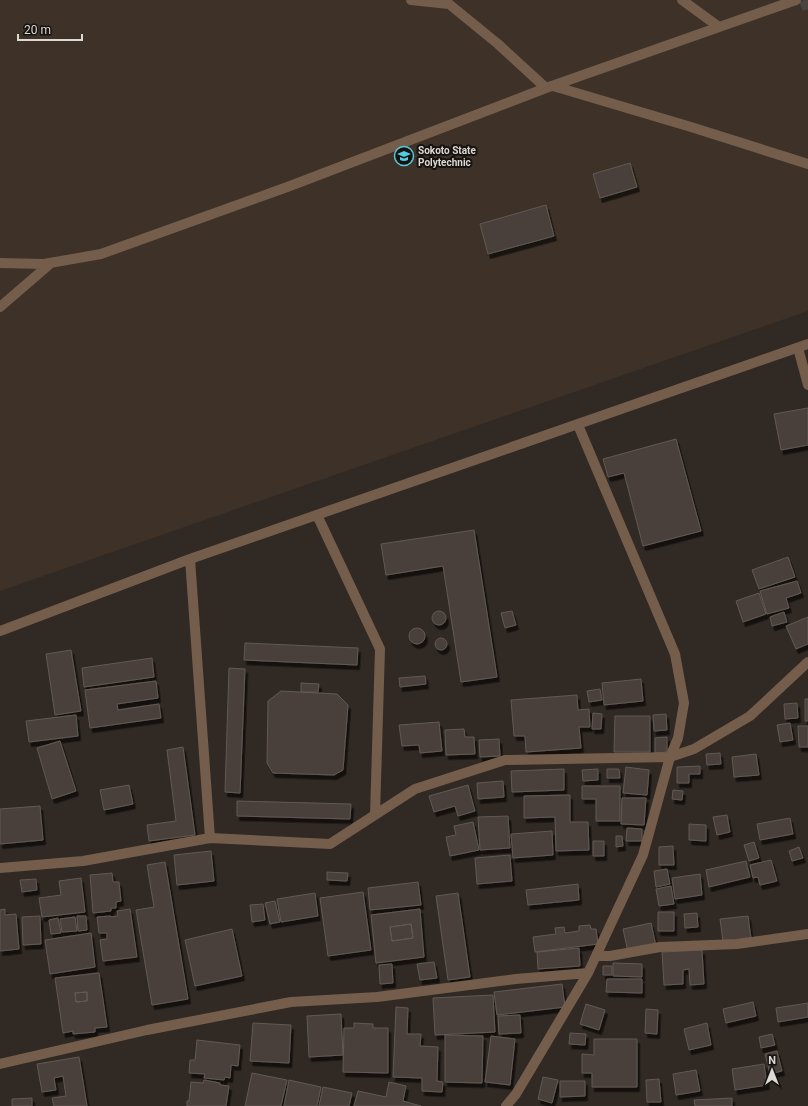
<svg xmlns="http://www.w3.org/2000/svg" width="808" height="1106" viewBox="0 0 808 1106" font-family="Roboto,sans-serif">
<style>
.built{fill:#3d3128}
.building{fill:#48413b;stroke:#615953;fill-rule:evenodd;filter:url(#shadow)}
.lines{fill:none;stroke-linecap:round;stroke-linejoin:round}
.minor-tunnel{stroke:#4a433e;stroke-width:10;stroke-dasharray:10 5;stroke-linecap:butt}
.minor{stroke:#745d4b;stroke-width:10}
.labels{text-anchor:middle;dominant-baseline:central;stroke-width:4;stroke-linejoin:round;paint-order:stroke}
.poi-label{font-size:10px;font-weight:bold;fill:#dcd8d4;stroke:#161210;text-anchor:start}
</style>
<defs>
<filter id="shadow"><feDropShadow dx="2.5" dy="4.5" stdDeviation="0" flood-color="#0009"/></filter>
</defs>
<rect width="100%" height="100%" fill="#302924"/>
<path class="built" d="M0,0H808V311L0,591Z"/>
<path class="building" d="M630,163L637,187L600,198L593,174Z
M546,205L554,236L488,254L480,224Z
M808,408V445L781,450L774,414Z
M676,439L701,531L643,546L624,473L608,477L603,459Z
M474,530L497,677L461,682L443,566L386,575L381,544Z
M788,557L795,577L759,589L752,570Z
M797,581L801,593L786,598L789,608L767,614L760,591Z
M759,593L766,614L743,622L736,601Z
M432 618a7 7 0 1 1 14 0a7 7 0 1 1-14 0Z
M512,611L516,625L505,628L501,613Z
M784,612L787,622L772,626L770,617Z
M808,617V644L796,649L786,626Z
M409 636a8 8 0 1 1 16 0a8 8 0 1 1-16 0Z
M435 644a6 6 0 1 1 12 0a6 6 0 1 1-12 0Z
M245,643L358,648L357,665L244,660Z
M71,650L81,711L55,715L46,654Z
M152,658L154,677L84,687L82,668Z
M229,668L245,669L240,793L225,792Z
M425,676L426,684L400,687L399,678Z
M641,679L643,701L604,705L602,683Z
M156,681L158,698L117,704L118,710L159,704L161,718L90,728L85,690Z
M301,683L319,684L318,692H301Z
M600,689L602,700L589,702L587,691Z
M281,691L337,694L348,705L343,770L334,775L273,773L267,763L268,701Z
M577,695L578,710L589,709L590,727H579L581,748L526,752L525,736H514L511,700Z
M805,699H808V721H805Z
M797,703L798,718L785,719L784,704Z
M593,713L602,714L601,729H592Z
M666,714L667,730L654,731L653,715Z
M76,715L78,736L29,742L26,721Z
M615,716H650V752H614Z
M439,722L442,751L420,753L419,745L402,746L399,725Z
M790,723L793,740L780,742L777,725Z
M798,726H808V747H799Z
M464,729L465,737H474L475,754L446,755L445,730Z
M667,737V752L655,753V738Z
M499,739L500,756L480,757L479,740Z
M60,741L76,791L52,799L37,748Z
M183,747L195,835L149,841L147,825L176,821L167,750Z
M720,753L721,764L707,765L706,754Z
M756,754L759,775L734,777L732,757Z
M700,766V774H689V783H677V767Z
M626,767L649,770L647,795L623,793Z
M564,769V790L512,792L511,771Z
M598,769V780L583,781L582,770Z
M607,769H619L620,778H607Z
M503,781L504,797L478,799L477,783Z
M129,785L133,804L104,810L100,790Z
M468,785L475,811L458,816L455,806L434,812L429,796Z
M582,786H620V821H596V799H582Z
M673,790L683,791L682,800L672,799Z
M570,795V822H588L589,850L556,851L555,817L524,818V796Z
M622,798H646L644,825L621,824Z
M237,801L351,804L350,819L237,816Z
M40,806L43,840L0,844V809Z
M727,815L730,832L717,835L713,817Z
M508,816L510,848L480,850L478,817Z
M790,818L793,834L760,840L757,824Z
M473,822L479,850L450,856L446,837L456,835L454,826Z
M689,824L706,825V841L689,840Z
M627,828L642,829V841H626Z
M552,831L553,855L513,858L511,834Z
M616,836H622L623,846L616,847Z
M593,841H604V856H593Z
M754,842L759,858L749,861L744,845Z
M673,846L674,865H659V847Z
M799,847L803,858L792,861L789,851Z
M211,851L214,881L177,885L174,855Z
M510,855L512,881L477,884L475,858Z
M771,860L777,881L760,885L758,877L753,878L750,865Z
M746,861L750,877L709,887L706,870Z
M165,862L188,999L152,1005L136,910L154,907L147,865Z
M667,869L670,884L656,887L654,871Z
M327,872L348,873L347,881L327,880Z
M112,873L113,882H119L121,901L116,902V908H111V911L93,913L90,875Z
M700,874L702,895L675,899L672,878Z
M81,878L85,912L42,917L39,898L61,895L59,881Z
M36,879L37,890L22,892L20,880Z
M418,882L421,905L370,910L368,888Z
M578,884L579,900L528,905L526,890Z
M671,886L674,904L659,906L656,889Z
M363,892L371,950L328,956L320,898Z
M315,893L318,916L281,922L277,899Z
M458,893L470,977L448,980L436,896Z
M275,901L280,922L270,924L265,903Z
M263,904L265,920L252,922L250,905Z
M5,909V915L16,914L19,949L0,951V910Z
M130,909L137,957L103,961L100,940L107,939V933H99L97,917L111,916V917L118,916L117,911Z
M420,909L424,957L376,963L371,915ZM411,924L413,938L392,941L390,927Z
M658,912H674V931H658Z
M697,913L698,927L685,928L684,914Z
M40,916L41,944L23,945L22,917Z
M77,916H86L87,930L78,931Z
M748,916L751,938L723,942L720,919Z
M75,917L77,931L62,932L60,919Z
M58,918L61,933L51,934L49,920Z
M651,923L656,946L628,952L623,929Z
M411,924L413,938L392,941L390,927Z
M590,925L591,929H596L598,944L535,952L533,937L556,934L555,928L564,927L565,933L579,931V926Z
M232,929L242,976L195,986L185,940Z
M91,933L95,967L50,974L45,940Z
M579,948L580,966L538,969L537,952Z
M702,950L704,984L690,985L689,969L683,970V984L664,985L662,952Z
M434,962L437,978L420,980L417,964Z
M613,963L642,964V977L613,976Z
M392,964L393,983L380,984L379,965Z
M603,966H612V975H603Z
M99,973L107,1027L95,1028V1032L73,1034V1031L63,1033L55,978ZM87,992V1001L76,1002L75,993Z
M607,979H642V993L606,992Z
M562,984L565,1007L497,1015L494,992Z
M87,992V1001L76,1002L75,993Z
M493,995L495,1032L435,1035L433,998Z
M753,1002L756,1016L726,1023L723,1009Z
M808,1003V1017L778,1022L776,1008Z
M586,1004L605,1010L599,1030L580,1024Z
M396,1007L408,1008L407,1034H421L420,1046L438,1047L437,1081L443,1082L442,1092L422,1091V1078L393,1077Z
M646,1009L658,1010L657,1034L645,1033Z
M341,1014L343,1055L309,1057L307,1016Z
M520,1015L521,1033L499,1034L498,1016Z
M253,1023L291,1025L289,1063L250,1061Z
M354,1023L373,1024V1028H388V1073L343,1072L344,1028H354Z
M707,1023L711,1045L689,1050L684,1029Z
M570,1033L586,1034L585,1045L569,1044Z
M772,1034L775,1045L761,1048L759,1037Z
M445,1035L483,1036L482,1083L445,1082Z
M491,1036L515,1039L510,1085L485,1082Z
M594,1039H637V1087H592V1073H582V1054L594,1055Z
M197,1040L240,1045L238,1066L231,1065L230,1078L225,1077L224,1080L204,1078L205,1074L189,1073L190,1060H195Z
M777,1051L782,1071L770,1074L765,1054Z
M79,1057L87,1106H54L52,1098L66,1096L63,1076L54,1078L56,1090L42,1092L37,1064Z
M764,1064L767,1085L735,1090L732,1069Z
M696,1070L700,1091L676,1095L673,1074Z
M252,1073L287,1080L281,1106H245Z
M543,1077L558,1080L552,1103L538,1099Z
M659,1079L661,1102H647L646,1080Z
M204,1080L220,1083V1085L229,1086L226,1106H187V1101H189L191,1082L203,1083Z
M289,1080L321,1087L317,1106H284Z
M560,1081H585V1096L560,1097Z
M389,1082L406,1086L403,1101L421,1106H354L358,1091L386,1097Z
M323,1087L352,1093L349,1106H319Z
M32,1098V1106H12V1099Z
M732,1098V1106H695L694,1100Z"/>
<g class="lines">
<path class="minor-tunnel" d="M804,0L808,11"/>
<path class="minor" d="M411,0L449,4L498,44L546,88
M682,0L719,27
M553,86L691,127L808,164
M0,263L44,264L101,254L290,186L546,88L796,0
M0,307L51,263
M798,348L808,385
M317,515L380,649L375,815
M190,559L210,838
M0,631L190,559L808,344
M0,868L83,861L210,838L330,844L415,789L505,760L670,757L694,749L750,716L808,662
M596,956H610L660,947L737,944L808,934
M0,1064L147,1030L291,1002L377,997L516,979L588,973
M506,1106L516,1094L588,973L643,855L670,757L678,738L684,703L675,654L578,425"/>
</g>
<defs>
<symbol id="university-ring" viewBox="-11 -11 22 22"><circle r="9.5" fill="#161210" stroke="#54cadd" stroke-width="1.5"/><path d="M0-5L7-2L0 1L-7-2ZM-4 1L0 2.5L4 1V4Q0 6-4 4Z" fill="#54cadd"/></symbol>
</defs>
<g fill-rule="evenodd">
<use href="#university-ring" x="393" y="145" width="22" height="22"/>
</g>
<g class="labels">
<g class="poi-label">
<text x="418" y="150">Sokoto State<tspan x="418" dy="12">Polytechnic</tspan></text>
</g>
</g>
<g transform="translate(772 1070)" stroke="#161210" stroke-width="3" paint-order="stroke">
<path d="M0-3L7 15L0 10L-7 15Z" fill="#dcd8d4"/>
<text y="-6" font-size="11" font-weight="bold" text-anchor="middle" fill="#dcd8d4">N</text>
</g>
<path d="M18 34v6h64v-6" fill="none" stroke="#dcd8d4" stroke-width="2"/>
<text x="24" y="34" font-size="12" fill="#dcd8d4" stroke="#161210" stroke-width="3" paint-order="stroke">20 m</text>
</svg>
